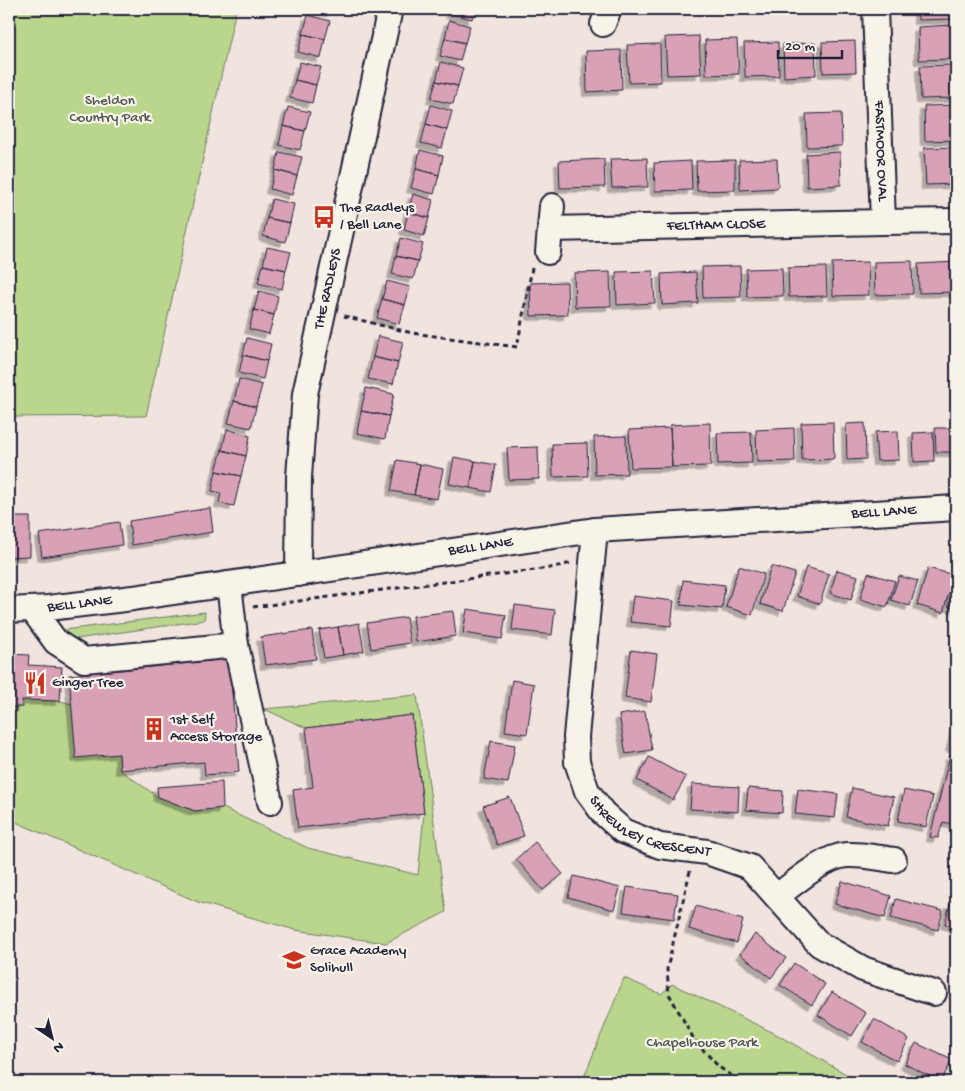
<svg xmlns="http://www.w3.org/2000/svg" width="965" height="1091" viewBox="0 0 965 1091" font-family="'Gochi Hand',sans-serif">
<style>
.green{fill:#bad58c;stroke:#6e7c64}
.building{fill:#d8a1b6;stroke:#22223b;filter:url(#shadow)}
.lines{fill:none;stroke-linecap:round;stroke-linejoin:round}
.minor-casing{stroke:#22223b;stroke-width:28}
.path{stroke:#22223b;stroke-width:3;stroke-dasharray:5 4;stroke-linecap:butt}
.minor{stroke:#f7f3e8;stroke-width:24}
.labels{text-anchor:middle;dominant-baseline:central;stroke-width:4.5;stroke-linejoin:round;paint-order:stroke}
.park-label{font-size:15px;fill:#505853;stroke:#f7f3e8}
.street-label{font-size:15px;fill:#22223b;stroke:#f7f3e8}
.poi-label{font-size:15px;fill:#22223b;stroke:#f7f3e8;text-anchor:start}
</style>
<defs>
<filter id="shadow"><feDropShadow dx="-4.5" dy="4.5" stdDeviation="0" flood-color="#0004"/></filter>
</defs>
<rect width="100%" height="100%" fill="#f1e3de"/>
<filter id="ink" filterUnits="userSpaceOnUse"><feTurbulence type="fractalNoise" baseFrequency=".02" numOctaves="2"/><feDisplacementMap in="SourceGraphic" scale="10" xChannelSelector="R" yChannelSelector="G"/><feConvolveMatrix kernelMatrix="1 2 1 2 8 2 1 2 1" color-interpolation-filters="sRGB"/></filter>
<g filter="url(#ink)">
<path class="green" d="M9,9H236L146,416L9,417Z
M205,612L204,620L56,642L64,630Z
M417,695L446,912L386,943L295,930L198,902L9,819V707H21L22,700L60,701L72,704L119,754L120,770L158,797L195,811L223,808L308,848L418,875L424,813L412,715L306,728L264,709Z
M624,978L661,994L672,984L774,1033L860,1082H582Z"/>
<path class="building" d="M317,9H332L331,12Z
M451,9H474L472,19L450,14Z
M918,9H953V19L918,20Z
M308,15L330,21L325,39L303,34Z
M449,20L470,26L465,43L445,38Z
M952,25L953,59L919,60L918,27Z
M303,34L325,39L321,58L298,52Z
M699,36L701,74L667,75L665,37Z
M445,38L465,43L460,61L440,56Z
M737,39L739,74L706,75L705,40Z
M855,41L856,72L823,73L822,42Z
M778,42L779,76L745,77L744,43Z
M815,43L816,75L784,77L783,44Z
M660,44L661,82L629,83L627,45Z
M621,50L622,90L587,92L586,51Z
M300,62L321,67L316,85L295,80Z
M441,62L463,68L458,86L436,81Z
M954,65L955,98L921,99L920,66Z
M295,80L316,85L312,103L290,98Z
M436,81L458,86L453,104L431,99Z
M431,105L452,111L447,130L426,124Z
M956,105V140L925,141L924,106Z
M288,107L310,112L305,131L283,126Z
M841,113L842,146L807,147L806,114Z
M426,124L447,130L442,148L421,143Z
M283,126L305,131L300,150L279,145Z
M956,147V184L926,185L924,148Z
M420,150L443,156L439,175L416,169Z
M279,152L302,157L297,176L275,170Z
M840,152L841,185L807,187L806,154Z
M647,158L648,187L612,188L610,159Z
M604,159L605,187L560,188L559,161Z
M777,159L778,188L740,190L739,160Z
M735,160V190L697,191L696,161Z
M691,161L692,190L655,191L654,163Z
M416,169L439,175L434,194L411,188Z
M275,170L297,176L292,195L270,189Z
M413,194L433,200L429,218L408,212Z
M272,199L294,204L290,223L267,218Z
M408,212L429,218L424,236L404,230Z
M267,218L290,223L285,242L263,236Z
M401,238L423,244L418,261L396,256Z
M267,247L291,252L286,270L263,265Z
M396,256L418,261L413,279L392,274Z
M912,261L913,294L875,295L874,262Z
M868,262L869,295L833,296L832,263Z
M956,262V292L919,293L918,264Z
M263,265L286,270L282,289L258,283Z
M740,266L741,297L703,298L702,267Z
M826,267L827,296L789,297L788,268Z
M782,268L783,296L747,297L746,269Z
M653,271L655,303L617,305L616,272Z
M610,272L611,306L575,307L574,273Z
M696,272L698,303L662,305L661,274Z
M387,281L410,287L405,305L382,299Z
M567,282L568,315L531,316L530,283Z
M259,291L278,296L274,315L254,310Z
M382,299L405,305L399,324L377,318Z
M254,310L274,315L269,334L249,329Z
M378,336L403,342L398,363L373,357Z
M247,338L271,344L267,361L243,355Z
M243,355L267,361L263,379L239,373Z
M373,357L398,363L393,384L368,379Z
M239,379L262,385L256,407L234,401Z
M366,388L394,394L389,416L361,411Z
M234,401L256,407L251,428L228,423Z
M361,411L389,416L385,439L357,433Z
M833,422L834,459L802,460L801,423Z
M710,423L711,466L672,467L670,425Z
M865,423L866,459L847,460L846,424Z
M670,428L672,467L631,468L629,430Z
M794,428L795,461L757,462L756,430Z
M935,428H954L955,452H936Z
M227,429L250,436L246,456L222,450Z
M898,431L899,460L877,461L875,432Z
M751,432L752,463L718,464L717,433Z
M933,432L934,461L914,462L913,433Z
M626,436L627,474L595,475L594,437Z
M587,443L588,476L553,477L552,444Z
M538,447L539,479L509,480L507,448Z
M222,450L246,456L241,476L216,471Z
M454,457L475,461L470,488L449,484Z
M397,460L420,464L414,495L391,491Z
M475,461L496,465L491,492L470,488Z
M420,464L443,469L437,499L414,495Z
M216,471L241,476L234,506L219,503L221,493L212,491Z
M210,508L213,532L132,545L129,521Z
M9,517H30V556L9,557Z
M119,522L122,545L42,557L39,534Z
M739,566L764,574L752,615L726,607Z
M771,566L795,573L783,611L760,604Z
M806,567L829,574L820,604L797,596Z
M928,568L954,575L943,613L917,605Z
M837,570L858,576L851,600L830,593Z
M868,573L895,581L887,607L860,599Z
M899,576L918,581L910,606L891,600Z
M956,579V609L948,606Z
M683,580L725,585L722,609L681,605Z
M633,596L674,601L671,626L630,622Z
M515,605L555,610L552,635L512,630Z
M467,609L506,615L502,639L463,633Z
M453,611L456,636L416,642L413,616Z
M406,617L410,643L371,649L367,623Z
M359,623L364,651L343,655L338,627Z
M338,627L343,655L324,658L319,630Z
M312,630L316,659L265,665L261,637Z
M631,650L657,654L651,702L625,698Z
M9,654L29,655L28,665L62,667L60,701L22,700V707H9Z
M229,659L239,772L205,775L204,762L120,770L119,754L76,758L69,675Z
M512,680L534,684L527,734L505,731Z
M645,711L652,750L626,754L619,715Z
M412,715L424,813L298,828L293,790L313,787L306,728Z
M956,723V749L950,747Z
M491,741L515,745L508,783L484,779Z
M950,755L956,757V825L943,822L938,838L930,837Z
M649,757L686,777L673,800L637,780Z
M222,782L223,808L195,811L158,797L157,787Z
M692,784L739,787L738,812L690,809Z
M748,788L783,791L782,813L746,810Z
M852,788L894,797L888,826L846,817Z
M798,789L838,794L835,818L795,814Z
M904,790L933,796L926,827L898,821Z
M510,797L524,836L497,845L483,806Z
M535,842L563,874L543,890L516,859Z
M574,876L620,888L614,910L568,897Z
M842,881L891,896L885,918L835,904Z
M627,887L678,894L674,919L623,912Z
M896,899L943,911L938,930L891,918Z
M950,904L956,906V927L945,924Z
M696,906L743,920L737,943L689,929Z
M755,934L786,958L771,978L740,954Z
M794,963L825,984L812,1005L780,985Z
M832,992L866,1013L852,1036L818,1015Z
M874,1019L909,1039L897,1061L862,1042Z
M916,1043L952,1060L941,1082L905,1064Z"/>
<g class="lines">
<defs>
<g id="minor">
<path id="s1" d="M875,9L883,222L956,221"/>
<path d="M603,24L609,9"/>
<path id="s2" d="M550,229L883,222"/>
<path d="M548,252L552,206"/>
<path id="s3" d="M595,530L576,737L577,762L587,791L603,813L623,831L660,846L707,852L750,867L819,944L863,969L934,993"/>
<path id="s4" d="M298,574L299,477L305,394L390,9"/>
<path d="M32,609L56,642L84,660L236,645L229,584"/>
<path id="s5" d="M9,610L48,608L133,598L595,530L956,508"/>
<path d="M236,645L270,802"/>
<path d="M777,896C795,883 825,856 847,855C863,854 879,858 894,860"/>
</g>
</defs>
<use href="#minor" class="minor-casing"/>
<path class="path" d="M344,316L412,333L517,347L532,268
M253,607L550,568L571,563
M690,871L667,969L669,994L695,1041L719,1067L741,1082"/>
<use href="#minor" class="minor"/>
</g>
</g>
<defs>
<symbol id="bus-bare" viewBox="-9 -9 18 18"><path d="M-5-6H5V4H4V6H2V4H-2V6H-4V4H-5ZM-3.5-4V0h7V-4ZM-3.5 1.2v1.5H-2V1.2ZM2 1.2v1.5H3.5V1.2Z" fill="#c8321e" stroke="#f7f3e8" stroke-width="2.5" paint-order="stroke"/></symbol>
<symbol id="restaurant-bare" viewBox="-9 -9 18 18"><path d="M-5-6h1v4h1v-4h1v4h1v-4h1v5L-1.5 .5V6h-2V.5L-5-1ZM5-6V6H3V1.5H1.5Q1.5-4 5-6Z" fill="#c8321e" stroke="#f7f3e8" stroke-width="2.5" paint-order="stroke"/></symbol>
<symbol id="building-bare" viewBox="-9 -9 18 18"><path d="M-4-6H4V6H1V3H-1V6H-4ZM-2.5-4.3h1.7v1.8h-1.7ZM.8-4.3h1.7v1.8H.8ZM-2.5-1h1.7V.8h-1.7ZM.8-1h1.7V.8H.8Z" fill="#c8321e" stroke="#f7f3e8" stroke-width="2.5" paint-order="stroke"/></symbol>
<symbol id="school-bare" viewBox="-9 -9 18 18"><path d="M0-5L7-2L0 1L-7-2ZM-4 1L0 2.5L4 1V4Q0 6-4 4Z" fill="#c8321e" stroke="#f7f3e8" stroke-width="2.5" paint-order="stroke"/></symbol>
</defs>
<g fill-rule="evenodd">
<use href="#bus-bare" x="308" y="201" width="32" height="32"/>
<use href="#restaurant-bare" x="19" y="667" width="32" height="32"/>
<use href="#building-bare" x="138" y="713" width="32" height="32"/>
<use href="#school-bare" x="278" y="944" width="32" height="32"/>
</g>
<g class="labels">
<g class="park-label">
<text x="110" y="101">Sheldon<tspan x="110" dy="17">Country Park</tspan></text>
<text x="702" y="1043">Chapelhouse Park</text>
</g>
<g class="street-label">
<text stroke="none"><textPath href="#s1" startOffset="142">FASTMOOR OVAL</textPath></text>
<text stroke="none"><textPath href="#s2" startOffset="166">FELTHAM CLOSE</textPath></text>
<text stroke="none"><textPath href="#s4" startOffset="288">THE RADLEYS</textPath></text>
<text stroke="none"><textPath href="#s5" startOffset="881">BELL LANE</textPath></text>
<text stroke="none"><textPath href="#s5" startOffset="476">BELL LANE</textPath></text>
<text stroke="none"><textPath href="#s5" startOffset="71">BELL LANE</textPath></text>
<text stroke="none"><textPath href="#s3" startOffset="340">SHREWLEY CRESCENT</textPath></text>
</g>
<g class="poi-label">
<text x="340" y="208">The Radleys<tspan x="340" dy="17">/ Bell Lane</tspan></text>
<text x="52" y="683">Ginger Tree</text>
<text x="170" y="720">1st Self<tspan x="170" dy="17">Access Storage</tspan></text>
<text x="310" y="951">Grace Academy<tspan x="310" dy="17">Solihull</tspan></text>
</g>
</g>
<rect width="965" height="1091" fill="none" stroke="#f7f3e8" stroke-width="30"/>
<rect x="15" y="15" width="935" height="1061" fill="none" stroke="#22223b" stroke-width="2" filter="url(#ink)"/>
<g transform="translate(52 1038) rotate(145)" stroke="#f7f3e8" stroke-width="4" paint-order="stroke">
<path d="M0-4L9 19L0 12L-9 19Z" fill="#22223b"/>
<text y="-8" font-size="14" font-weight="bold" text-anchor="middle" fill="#22223b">N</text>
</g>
<path d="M778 50v8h64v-8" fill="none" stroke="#22223b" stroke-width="2.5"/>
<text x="785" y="50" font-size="15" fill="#22223b" stroke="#f7f3e8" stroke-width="4" paint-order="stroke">20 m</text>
</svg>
